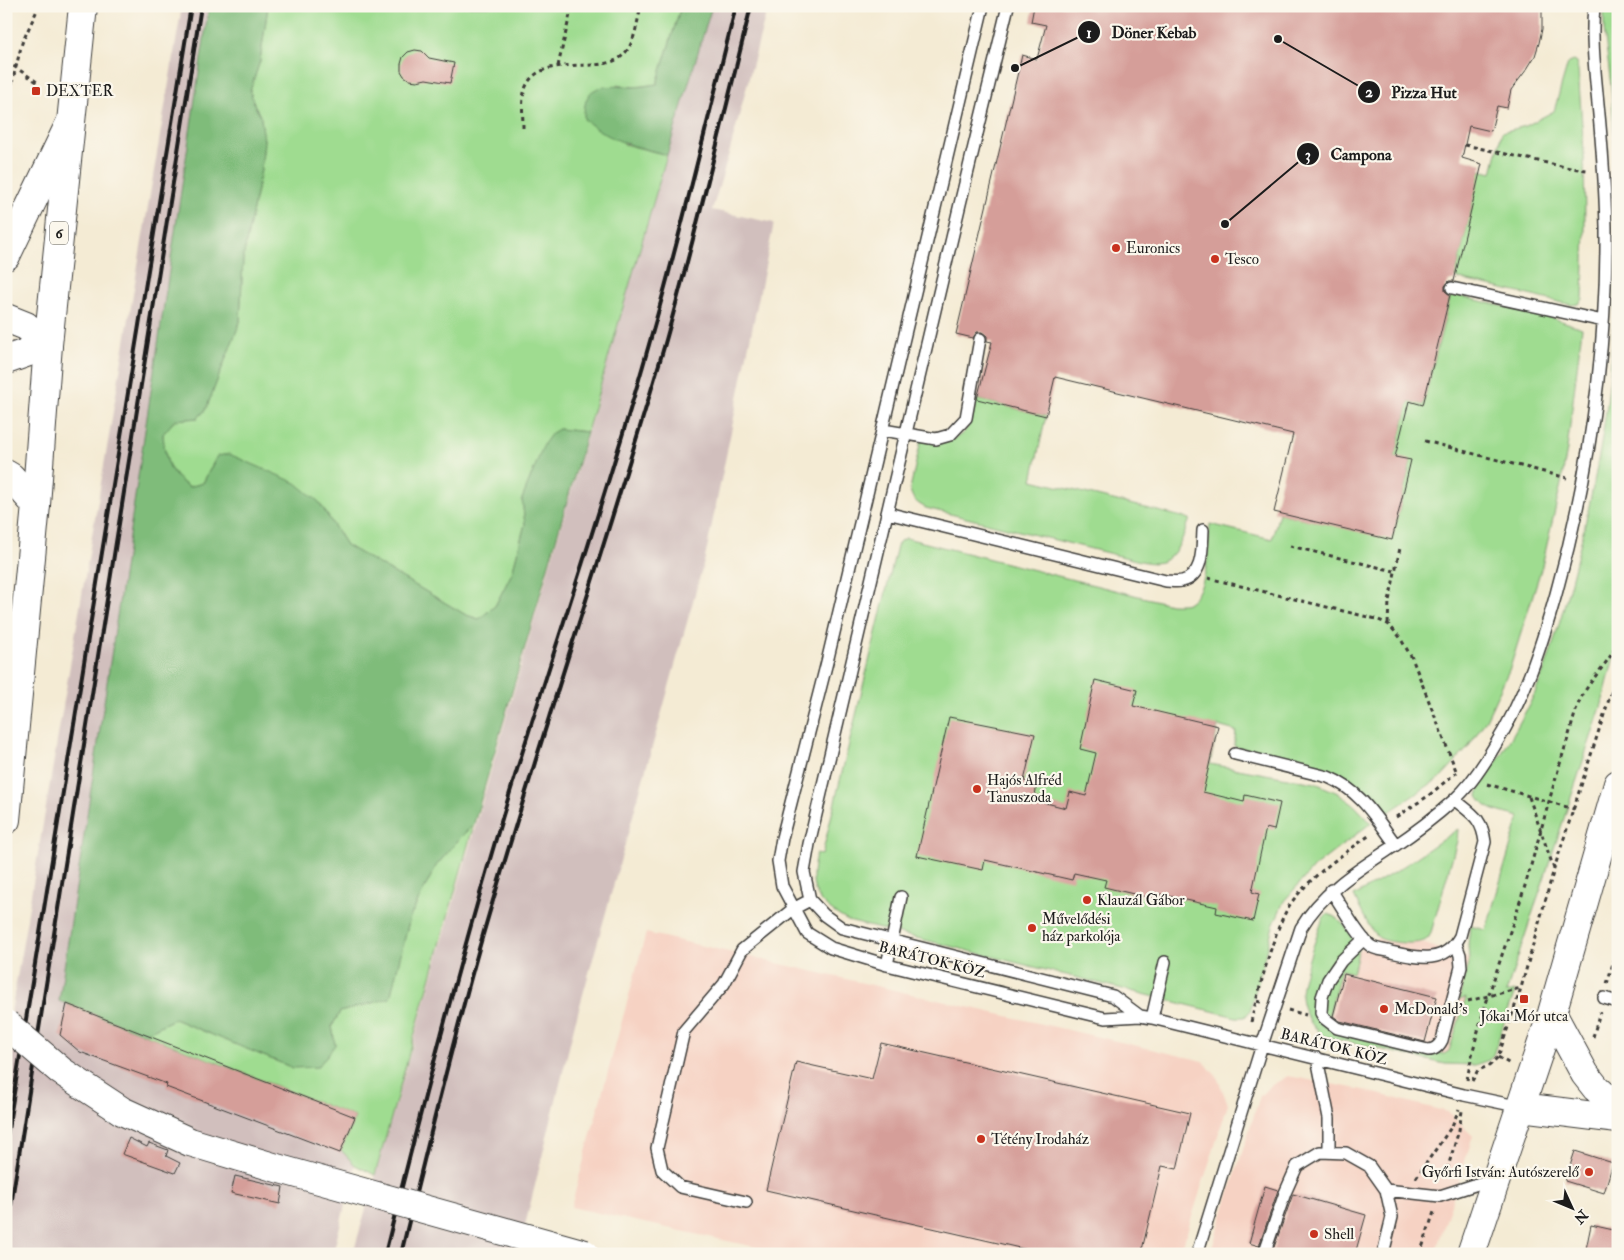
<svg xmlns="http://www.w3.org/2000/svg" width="1624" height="1260" viewBox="0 0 1624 1260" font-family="'IM FELL Double Pica',serif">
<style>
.built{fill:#f6d2c3}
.industrial{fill:#d1bfbd}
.green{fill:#9fdc90;stroke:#5e7c56}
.forest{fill:#7fbc7a;stroke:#4e6c4b}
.building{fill:#d59e99}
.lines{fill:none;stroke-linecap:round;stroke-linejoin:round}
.lane-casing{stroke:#3c3b38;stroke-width:14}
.secondary-casing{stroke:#3c3b38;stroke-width:30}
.primary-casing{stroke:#3c3b38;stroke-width:30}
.path{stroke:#3c3b38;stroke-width:3;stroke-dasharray:4 4;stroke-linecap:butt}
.lane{stroke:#fff;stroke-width:11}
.secondary{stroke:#fff;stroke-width:28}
.primary{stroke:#fff;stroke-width:28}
.rail{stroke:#1c1c1c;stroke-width:4}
.secondary-bridge-casing{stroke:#3c3b38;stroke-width:30;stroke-linecap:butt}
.secondary-bridge{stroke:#fff;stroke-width:28}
.poi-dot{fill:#c8321e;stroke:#fbf7ec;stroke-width:2}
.labels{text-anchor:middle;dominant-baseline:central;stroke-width:4.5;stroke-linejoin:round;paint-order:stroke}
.shield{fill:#fbf7ec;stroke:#5f5e5a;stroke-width:1}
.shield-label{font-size:14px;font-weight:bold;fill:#1c1c1c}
.poi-label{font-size:15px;fill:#1c1c1c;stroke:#fbf7ec;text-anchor:start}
.street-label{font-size:15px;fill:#1c1c1c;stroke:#fbf7ec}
.leader{fill:none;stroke:#1c1c1c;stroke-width:2}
.callout-dot{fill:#1c1c1c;stroke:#fbf7ec;stroke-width:2}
.mark-label{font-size:15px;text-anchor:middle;font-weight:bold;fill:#fff}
.callout-label{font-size:16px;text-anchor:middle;font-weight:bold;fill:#1c1c1c;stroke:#fbf7ec;stroke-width:4.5;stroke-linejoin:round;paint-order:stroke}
</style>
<rect width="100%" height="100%" fill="#fbf7ec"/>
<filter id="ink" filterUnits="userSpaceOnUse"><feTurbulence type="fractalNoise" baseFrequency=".02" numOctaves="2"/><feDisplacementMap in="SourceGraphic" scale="10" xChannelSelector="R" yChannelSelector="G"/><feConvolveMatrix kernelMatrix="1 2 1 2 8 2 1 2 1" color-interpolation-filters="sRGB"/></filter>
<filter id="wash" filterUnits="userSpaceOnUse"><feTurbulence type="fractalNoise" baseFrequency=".0096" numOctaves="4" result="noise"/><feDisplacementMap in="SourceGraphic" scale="20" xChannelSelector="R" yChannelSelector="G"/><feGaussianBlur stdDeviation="1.12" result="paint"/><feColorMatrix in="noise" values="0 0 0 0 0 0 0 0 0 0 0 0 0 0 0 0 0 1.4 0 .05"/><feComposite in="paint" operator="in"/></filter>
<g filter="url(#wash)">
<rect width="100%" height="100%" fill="#f4ebd4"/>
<path class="built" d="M646,933L1203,1061L1217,1077L1228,1104L1180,1254H787L571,1207Z
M1378,938L1389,942L1422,943L1469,959L1460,1000L1466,998L1449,1051L1444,1054L1429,1053L1328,1019L1341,970L1358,951Z
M1288,1076L1363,1090L1448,1112L1473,1136L1435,1254H1210L1260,1096L1269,1087Z"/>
<path class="industrial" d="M182,6H209L59,1001L355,1117L341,1150L355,1165L333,1254H6V1042Z
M712,6H768L730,150L712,210L774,223L705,558L575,1023L518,1254H353L667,155Z"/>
<path class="green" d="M268,6H681L657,84L635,87L617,85L624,144L667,155L587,432L559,429L522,499L525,524L512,573L495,606L479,619L466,615L346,545L319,502L217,456L203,483L189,487C167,473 165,458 163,434L175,420L198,418L206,409L240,322L243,258L261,170L264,141L261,118L255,106L250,91L260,61Z
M1604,6H1618V186L1611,86L1604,29Z
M1573,61L1576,63L1578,70L1584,152L1585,226L1583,299L1579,304L1572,305L1455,278L1480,170L1492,173L1502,132L1526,126L1554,111L1568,63Z
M1618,227V641L1602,704L1506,993L1515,991L1493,1055L1489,1060L1475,1065L1445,1064L1323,1036C1312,1028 1302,1010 1301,997C1300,979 1317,937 1323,918L1327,914C1340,916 1355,937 1357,949C1359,956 1354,966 1352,973L1341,970L1328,1019L1429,1053L1444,1054L1449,1051L1466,998L1459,1000L1469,959L1468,945L1470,926L1486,930L1519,817C1504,812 1486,812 1478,796L1480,788C1500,757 1519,726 1535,693C1550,660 1559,623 1569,589C1585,528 1599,466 1607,404C1614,345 1616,285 1618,227Z
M1451,294L1553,318L1582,328L1567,449L1561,484L1542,566L1510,668L1487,718L1467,749L1441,777L1386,814C1373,799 1360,783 1342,774L1234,746L1236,731L1218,726L1210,764L1315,783L1338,793L1355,806L1371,823L1314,867L1284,901L1273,926L1250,1011L1245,1017H1236L848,921C815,902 808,891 816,854L822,855L897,546L900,541L906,538L1170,604C1176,604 1184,605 1189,602C1209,590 1208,545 1210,524L1272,539L1279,513L1392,539L1411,461L1395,457L1409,401L1423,405Z
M977,399L1046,416L1032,480L1190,519C1183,536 1177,561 1155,563C1147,563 1136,560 1128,558L926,508C917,503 912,500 910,489L921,440C930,440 941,442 949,440C969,436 973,415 977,399Z
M474,824L375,1175L355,1165L341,1150L355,1117L144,1034L174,1019L293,1068L335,1045L332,1026L340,1012L390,997L410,917L436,866L460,838Z
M1458,829L1457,841L1432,929C1431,932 1430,937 1427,939C1421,946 1385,943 1378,937C1370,931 1359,906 1354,896L1395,872Z"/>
<path class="forest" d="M209,6H268L260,61L250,91L255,106L261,118L264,141L261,170L243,258L240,322L206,409L198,418L175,420L163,434C165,458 167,473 189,487L203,483L217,456L229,454L296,483L319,502L346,545L466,615L479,619L495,606L512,573L525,524L522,499L544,444L552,433L559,429L587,432L474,824L460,838L436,866L410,917L390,998L340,1012L332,1026L335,1045L318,1067L293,1068L174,1019L144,1034L59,1001Z
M681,6H712L667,155C634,146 611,142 584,119C583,82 603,86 633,87C641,87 649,85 657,84Z"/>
<g id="blocks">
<path class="building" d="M1034,6H1542V29L1539,43L1535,56L1527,69L1511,90L1507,108L1497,106L1491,131L1469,126L1462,158L1482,164L1454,281H1449L1445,286V291L1450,295L1423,405L1409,401L1395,457L1411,460L1392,540L1274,512L1293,434L1055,377L1046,416L977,399L992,342L987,341V336L982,332H977L973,338L956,334L1022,55L1037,59L1046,25L1031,22Z
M415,50L422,51L429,58L454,63L450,83L426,79L417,81L410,80L404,76L401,71V64L403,57L408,52Z
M1095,680L1137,690L1133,706L1218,726L1203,792L1244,802L1245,795L1280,803L1274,830L1266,828L1252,892L1259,894L1253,921L1216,913L1217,907L1160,894L1159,900L1104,887L1106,880L1074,873L1072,880L985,860L983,870L917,856L949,717L1035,734L1024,781L1037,785L1034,800L1066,808L1070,792L1086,796L1096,753L1080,749Z
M1344,974L1437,997L1425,1042L1340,1021L1333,1016Z
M67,1004L355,1117L340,1153L166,1087L167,1084L80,1052L60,1035Z
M881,1043L1190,1113L1177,1169L1162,1166L1141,1254H1046L766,1190L796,1062L872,1079Z
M129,1138L147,1147L149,1143L168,1150L166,1156L180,1163L175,1173L122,1154Z
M1575,1151L1613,1163L1604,1193L1565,1181Z
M235,1176L283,1187L280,1204L231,1193Z
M1265,1186L1278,1190L1259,1246L1249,1243Z
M1293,1194L1366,1215L1355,1254H1285L1273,1250Z
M1591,1225L1618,1231V1254H1585Z"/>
</g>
</g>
<g filter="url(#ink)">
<use href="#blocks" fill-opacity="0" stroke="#3c3b38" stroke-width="1"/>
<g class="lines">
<defs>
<path id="lane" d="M983,6L827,662L782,838L778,861L782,886L807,933L831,948L887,965L1105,1018L1140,1016L1152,1018L1464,1095L1521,1107
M1452,288L1603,321
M883,430L936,439L950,435L966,418L980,339
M887,513L1166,581C1170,581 1177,582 1182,581C1204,576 1202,547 1203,530
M1235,754L1328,777C1360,790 1376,818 1396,845
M1331,890C1340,903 1360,940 1372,947C1378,950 1386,950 1391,952C1418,958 1445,965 1460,936L1485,842C1482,818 1472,814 1455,800
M810,900L804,872L809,844L960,204L1008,6
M810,900L824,915L842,928L1113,996L1140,1016
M1364,939L1341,961L1328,980L1322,997L1321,1013L1324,1018L1337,1028L1428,1050C1434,1050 1439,1046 1442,1040L1461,967L1460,955L1456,944
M887,965L901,897
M1604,998L1618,1002
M1152,1018L1165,962
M1317,1058L1329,1118V1152
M1386,1190L1440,1196L1493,1179
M746,1202L680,1187L662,1170L657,1148L684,1031L724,984L742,950L793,909L810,900
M1197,1254L1262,1045L1301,928C1322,892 1358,870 1393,847C1414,833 1435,817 1454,800C1471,785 1483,766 1494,747C1524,700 1541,647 1556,594C1589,476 1607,351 1606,227C1605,186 1602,145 1598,104C1595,71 1591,39 1594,6
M1264,1254L1285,1193L1297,1166L1320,1152L1346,1153L1369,1166L1386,1190L1392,1217L1383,1254"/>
<path id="secondary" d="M6,256L69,125
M6,318L26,326L48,345
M6,360L48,345
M6,474L11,477L36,505
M1552,1013L1585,1074L1596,1088L1618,1108
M1521,1107L1618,1119
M1471,1254L1552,1013L1618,784"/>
<path id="primary" d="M6,820L36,505L48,345L83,6"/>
</defs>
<use href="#lane" class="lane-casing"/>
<use href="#secondary" class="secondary-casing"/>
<use href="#primary" class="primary-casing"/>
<path class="path" d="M6,63L15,67L37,82
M558,66L572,6
M6,107L22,43L39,6
M523,128C523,115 521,101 525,89C534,62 570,66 593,65C602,64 615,63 622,56C635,45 637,22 641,6
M1465,145L1570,168L1587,170
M1425,441L1567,478
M1290,546L1394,571
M1208,578L1376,619L1388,624L1399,636L1412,658L1457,773
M1388,624L1389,601L1400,548
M1487,784L1574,809
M1529,797L1554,869
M1396,817L1428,796L1457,772
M1607,984L1618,946
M1468,1001L1521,988
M1261,1002L1256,1001C1264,973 1275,927 1291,903C1312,875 1342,855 1370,835
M1288,1010L1306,1015
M1251,1022L1256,1001
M1593,1037L1600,1012
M1498,1057L1510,1064
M1467,1080C1479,1011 1507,946 1527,879C1540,834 1552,789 1566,744C1571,730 1574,714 1580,700C1590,679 1608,664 1618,643
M1472,1081L1478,1070L1489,1066L1498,1057L1521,988L1554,869L1612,690L1618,665
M1445,1177L1459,1130L1462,1111
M1416,1178L1452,1126L1459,1109
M1420,1254L1435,1209"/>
<use href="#lane" class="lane"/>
<use href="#secondary" class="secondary"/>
<use href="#primary" class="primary"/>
<path class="rail" d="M6,1142L191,6
M6,1237L201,6
M385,1254C424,1098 464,942 511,789C557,639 608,491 650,341C682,230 708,118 736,6
M401,1254C427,1148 452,1043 482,938C539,740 606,545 664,347C696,234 723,120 751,6"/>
<defs>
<path id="secondary-bridge" d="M6,1024L61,1071L122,1111L190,1142L280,1169L585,1254"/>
</defs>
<use href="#secondary-bridge" class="secondary-bridge-casing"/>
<use href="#secondary-bridge" class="secondary-bridge"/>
</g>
</g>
<g class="poi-dot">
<rect x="31" y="86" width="10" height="10" rx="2.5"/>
<circle cx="1116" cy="248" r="5"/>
<circle cx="1215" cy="259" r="5"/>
<circle cx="977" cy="789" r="5"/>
<circle cx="1087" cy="900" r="5"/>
<circle cx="1032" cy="928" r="5"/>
<rect x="1519" y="994" width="10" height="10" rx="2.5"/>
<circle cx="1384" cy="1009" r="5"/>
<circle cx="981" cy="1139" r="5"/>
<circle cx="1589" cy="1172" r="5"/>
<circle cx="1314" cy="1234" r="5"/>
</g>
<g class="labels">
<rect class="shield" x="50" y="221.5" width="18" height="23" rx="4"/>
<g class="shield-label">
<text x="59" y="233">6</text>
</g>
<g class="poi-label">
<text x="46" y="91">DEXTER</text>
<text x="1126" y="248">Euronics</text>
<text x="1225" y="259">Tesco</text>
<text x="987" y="780">Hajós Alfréd<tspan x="987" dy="17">Tanuszoda</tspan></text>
<text x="1097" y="900">Klauzál Gábor</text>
<text x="1042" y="919">Művelődési<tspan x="1042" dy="17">ház parkolója</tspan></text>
<text x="1394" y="1009">McDonald's</text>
<text x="1524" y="1016" text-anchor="middle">Jókai Mór utca</text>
<text x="991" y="1139">Tétény Irodaház</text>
<text x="1579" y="1172" text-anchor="end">Győrfi István: Autószerelő</text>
<text x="1324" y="1234">Shell</text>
</g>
<g class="street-label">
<text transform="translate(932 960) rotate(14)">BARÁTOK KÖZ</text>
<text transform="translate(1334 1047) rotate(14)">BARÁTOK KÖZ</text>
</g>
</g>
<path class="leader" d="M1015 68L1089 32M1278 39L1369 92M1225 224L1308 154"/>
<g class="callout-dot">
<circle cx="1015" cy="68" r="5"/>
<circle cx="1278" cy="39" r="5"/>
<circle cx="1225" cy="224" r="5"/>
<circle cx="1089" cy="32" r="12"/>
<circle cx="1369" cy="92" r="12"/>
<circle cx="1308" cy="154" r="12"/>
</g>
<g class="mark-label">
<text x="1089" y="38">1</text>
<text x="1369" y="97">2</text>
<text x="1308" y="160">3</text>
</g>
<g class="callout-label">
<text x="1154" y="38">Döner Kebab</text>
<text x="1424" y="98">Pizza Hut</text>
<text x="1361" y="160">Campona</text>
</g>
<rect width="1624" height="1260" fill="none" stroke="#fbf7ec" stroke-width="25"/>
<g transform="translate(1572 1208) rotate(134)" stroke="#fbf7ec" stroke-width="4" paint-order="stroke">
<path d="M0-4L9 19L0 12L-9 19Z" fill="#1c1c1c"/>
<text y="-8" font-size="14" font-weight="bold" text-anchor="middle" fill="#1c1c1c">N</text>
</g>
</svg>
